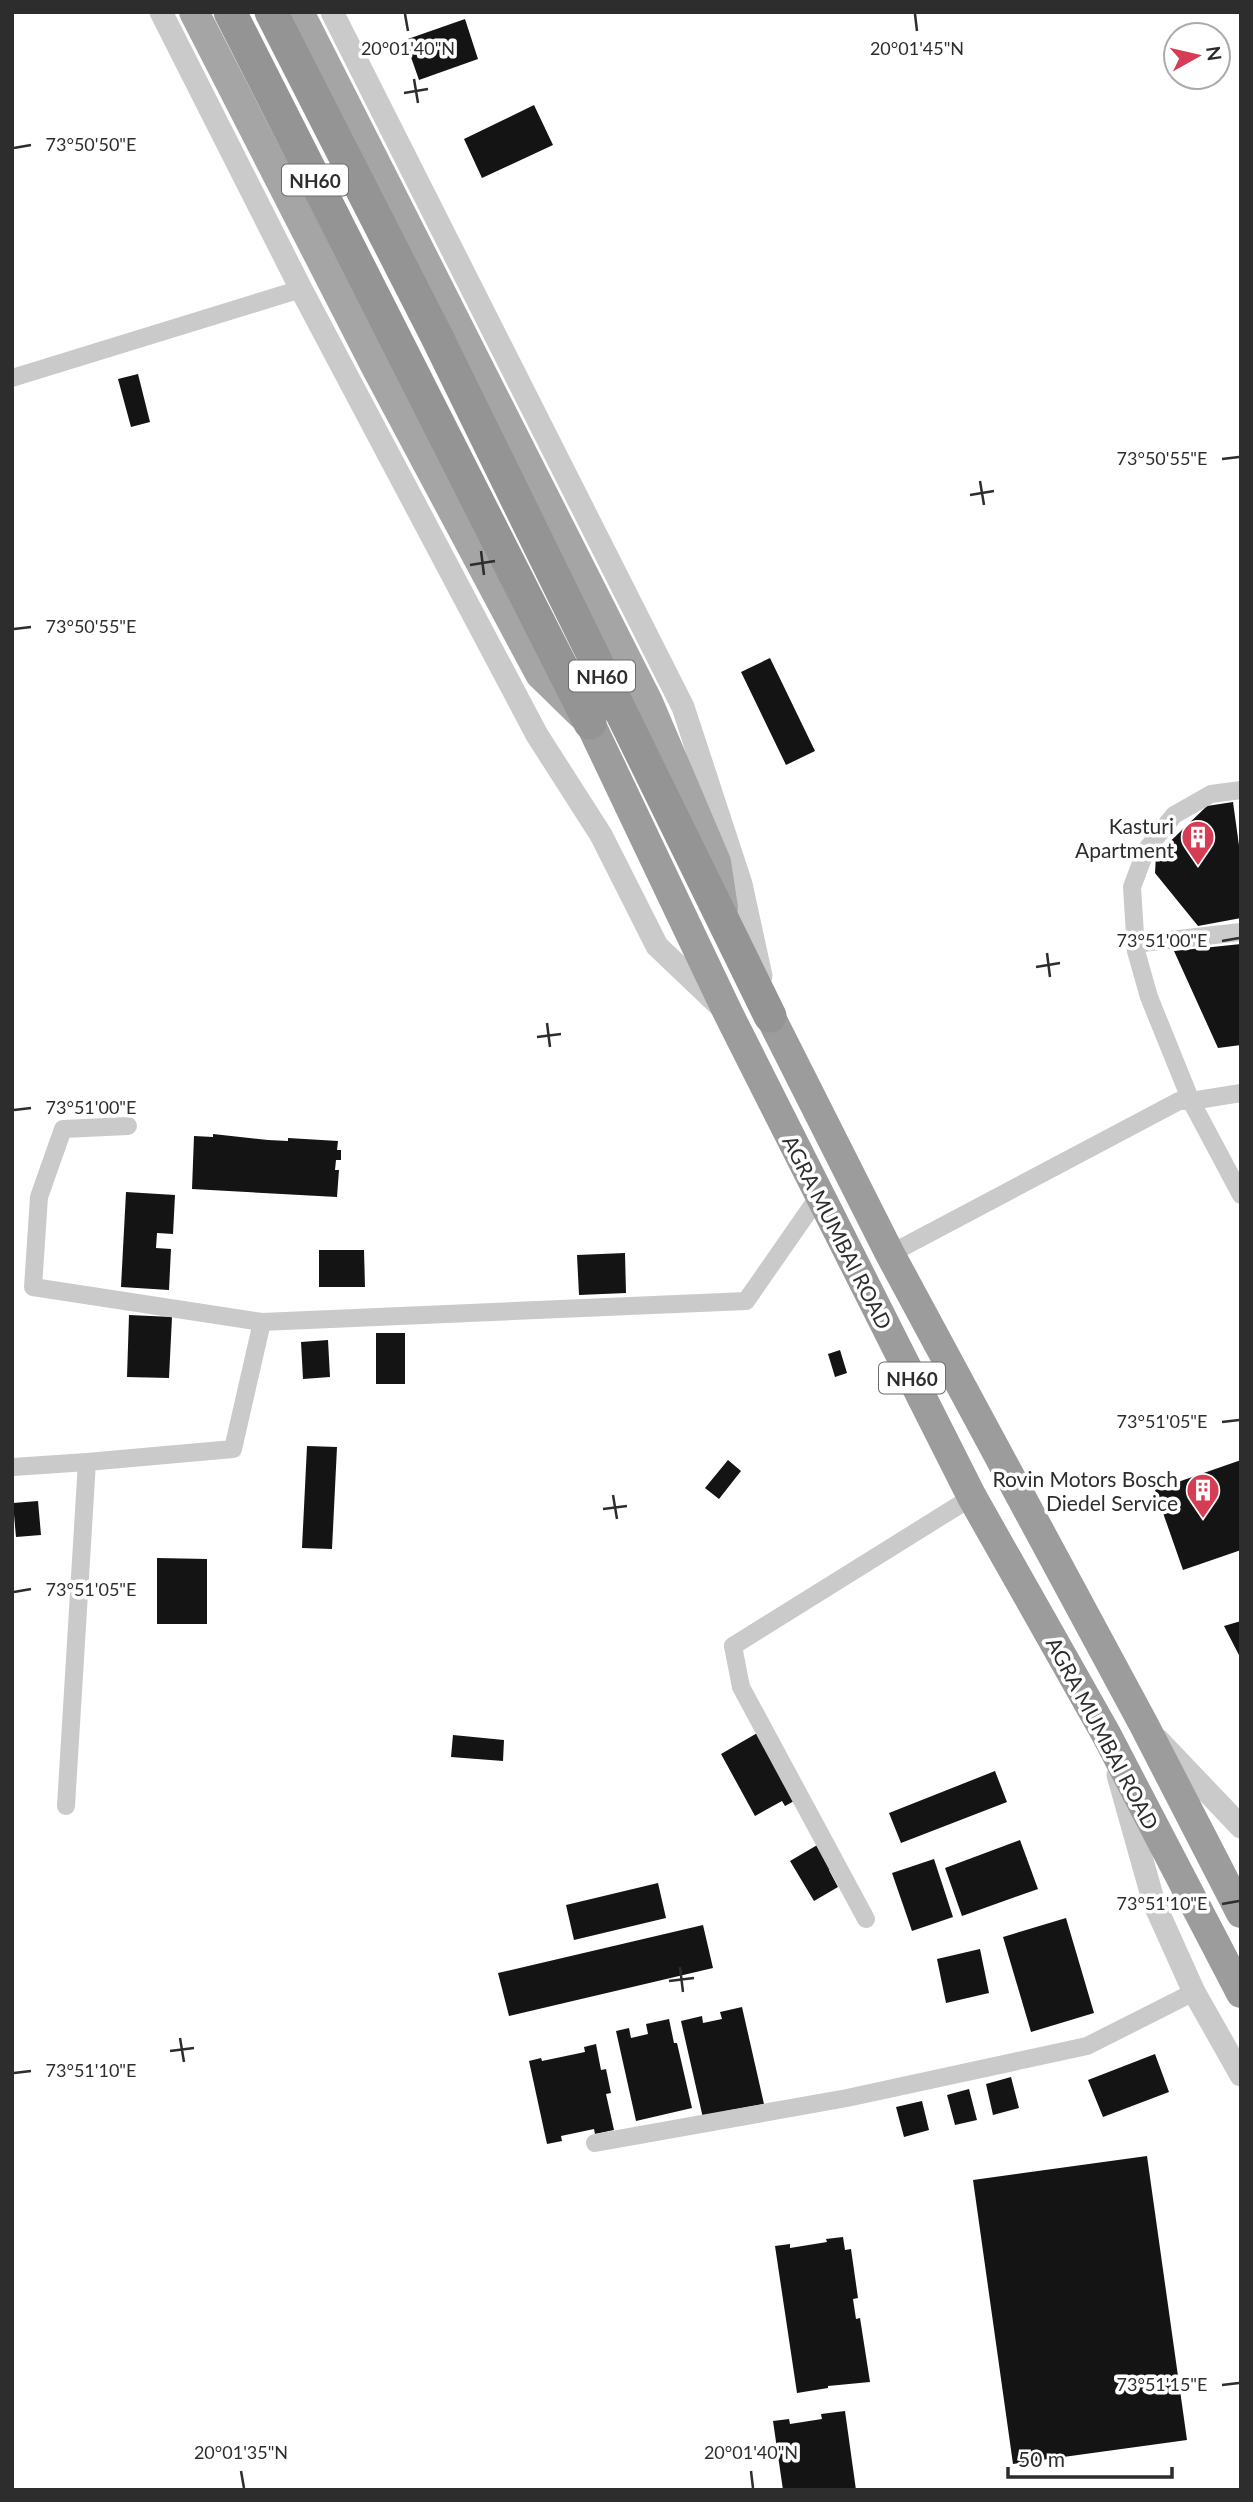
<svg xmlns="http://www.w3.org/2000/svg" width="1253" height="2502" viewBox="0 0 1253 2502" font-family="Lato,sans-serif">
<style>
.building{fill:#141414}
.lines{fill:none;stroke-linecap:round;stroke-linejoin:round}
.minor{stroke:#cacaca;stroke-width:18}
.tertiary{stroke:#cacaca;stroke-width:23}
.primary{stroke:#a5a5a5;stroke-width:30}
.trunk{stroke:#9c9c9c;stroke-width:30}
.motorway{stroke:#949494;stroke-width:33}
.ticks{fill:none;stroke:#2d2d2d;stroke-width:2.5}
.labels{text-anchor:middle;dominant-baseline:central;stroke-width:7;stroke-linejoin:round;paint-order:stroke}
.shield{fill:#fff;stroke:#6c6c6c;stroke-width:2}
.shield-label{font-size:19px;font-weight:bold;fill:#2d2d2d}
.poi-label{font-size:21px;fill:#2d2d2d;stroke:#fff;text-anchor:end}
.street-label{font-size:21px;fill:#2d2d2d;stroke:#fff}
.ticks-label{font-size:18px;text-anchor:middle;fill:#2d2d2d;stroke:#fff;stroke-width:7;stroke-linejoin:round;paint-order:stroke}
</style>
<rect width="100%" height="100%" fill="#fff"/>
<path class="building" d="M465,19L478,59L419,80L405,40Z
M534,105L553,145L482,178L464,139Z
M138,374L150,422L131,427L118,379Z
M770,658L815,751L786,765L741,672Z
M1233,802L1241,860V918L1198,926L1155,873L1156,855L1207,806Z
M1241,944V1045L1218,1048L1174,951Z
M213,1134L268,1140L288,1141V1138L338,1141L337,1150H341V1160H336L335,1170H339L337,1197L192,1189L194,1136L213,1137Z
M126,1192L175,1195L173,1234L157,1233L156,1248L171,1249L169,1290L121,1287Z
M319,1250H364L365,1287H319Z
M625,1253L626,1293L579,1295L577,1255Z
M129,1315L172,1317L169,1378L127,1377Z
M376,1333H405V1384H376Z
M328,1340L330,1377L303,1379L301,1342Z
M840,1350L847,1373L835,1377L828,1354Z
M307,1446L337,1447L332,1549L302,1548Z
M728,1460L741,1471L719,1499L705,1488Z
M1241,1460V1550L1183,1570L1155,1490Z
M38,1501L41,1535L16,1537L13,1503Z
M157,1558L207,1559V1624H157Z
M1241,1621V1659L1224,1626Z
M759,1732L796,1800L785,1806L782,1801L755,1816L721,1754Z
M453,1735L504,1740L503,1761L451,1757Z
M995,1771L1007,1802L901,1843L889,1813Z
M1020,1840L1038,1889L962,1916L945,1868Z
M819,1844L833,1868L829,1870L838,1887L814,1901L790,1861Z
M934,1859L953,1917L912,1931L892,1873Z
M658,1883L666,1918L574,1940L566,1905Z
M1066,1918L1094,2013L1031,2032L1003,1937Z
M703,1925L713,1968L509,2016L498,1973Z
M980,1949L989,1993L946,2003L937,1959Z
M742,2007L764,2104L726,2111V2113L703,2118L681,2021L702,2016L703,2023L722,2019L720,2012Z
M669,2019L674,2043H677L692,2108L636,2121L616,2031L629,2028L631,2038L648,2034L646,2024Z
M596,2044L601,2070L606,2069L611,2093L606,2094L614,2130L595,2134L594,2129L561,2136L562,2141L547,2144L529,2061L541,2058L542,2061L585,2052L584,2047Z
M1155,2054L1169,2092L1103,2117L1088,2080Z
M1011,2077L1019,2108L993,2115L986,2084Z
M969,2089L977,2120L955,2125L947,2095Z
M922,2101L929,2130L904,2137L896,2107Z
M1147,2156L1187,2440L1013,2464L973,2180Z
M843,2237L845,2250L851,2249L858,2298L853,2299L856,2319L860,2318L870,2382L828,2386V2388L797,2393L775,2246L790,2244V2248L827,2242L826,2239Z
M845,2411L856,2490H783L773,2421L789,2419L790,2424L822,2419L821,2414Z"/>
<g class="lines">
<path class="minor" d="M12,378L301,289
M1241,790L1211,794L1174,815L1146,850L1132,887L1136,951L1149,997L1191,1101L1241,1093
M1134,944L1241,932
M128,1126L63,1129L39,1197L33,1287L262,1322
M890,1254L1179,1101H1191L1241,1195
M13,1467L87,1462
M66,1806L87,1462L233,1449L262,1322L746,1301L819,1196
M866,1919L741,1687L733,1646L972,1497
M595,2143L847,2098L1087,2046L1194,1992"/>
<path class="tertiary" d="M161,12L301,289L537,735L601,835L657,946L720,1006
M332,12L683,707L741,884L761,976
M1158,1740L1241,1827
M1118,1775L1154,1903L1194,1992L1241,2075"/>
<path class="primary" d="M194,12L377,369L540,674L582,715
M299,12L648,702L716,862L723,908"/>
<path class="trunk" d="M590,723L729,1015L972,1497L1106,1734L1241,1993
M770,1016L890,1254L1144,1725L1241,1913"/>
<path class="motorway" d="M230,12L590,723
M271,12L436,335L770,1016"/>
</g>
<path class="ticks" d="M405,14L408,31M915,14L917,31M414,79L418,103M404,93L428,89M14,148L31,145M1222,459L1239,457M980,481L984,505M970,495L994,491M481,551L484,575M470,565L495,561M14,629L31,627M1222,941L1239,938M1047,953L1050,977M1036,967L1060,963M547,1023L550,1047M537,1037L561,1034M14,1110L31,1108M1222,1422L1239,1420M613,1495L617,1519M603,1509L627,1506M14,1592L31,1589M1222,1904L1239,1901M680,1967L683,1992M669,1981L694,1978M180,2038L184,2062M170,2051L194,2048M14,2073L31,2071M1222,2385L1239,2383M241,2471L244,2488M751,2471L753,2488"/>
<defs>
<symbol id="building-pin" viewBox="-11 -11 22 30"><path d="M0 17L-7.5 6A9.5 9.5 0 1 1 7.5 6Z" fill="#d63c54" stroke="#fff"/><path d="M-4-6H4V6H1V3H-1V6H-4ZM-2.5-4.3h1.7v1.8h-1.7ZM.8-4.3h1.7v1.8H.8ZM-2.5-1h1.7V.8h-1.7ZM.8-1h1.7V.8H.8Z" fill="#fff"/></symbol>
</defs>
<g fill-rule="evenodd">
<use href="#building-pin" x="1179" y="818" width="38" height="52"/>
<use href="#building-pin" x="1184" y="1471" width="38" height="52"/>
</g>
<g class="labels">
<g class="shield">
<rect x="282" y="164.5" width="66" height="31" rx="5"/>
<rect x="569" y="660.5" width="66" height="31" rx="5"/>
<rect x="879" y="1362.5" width="66" height="31" rx="5"/>
</g>
<g class="shield-label">
<text x="315" y="180">NH60</text>
<text x="602" y="676">NH60</text>
<text x="912" y="1378">NH60</text>
</g>
<g class="poi-label">
<text x="1174" y="825">Kasturi<tspan x="1174" dy="24">Apartment</tspan></text>
<text x="1178" y="1478">Rovin Motors Bosch<tspan x="1178" dy="24">Diedel Service</tspan></text>
</g>
<g class="street-label">
<text transform="translate(838 1232) rotate(63)">AGRA MUMBAI ROAD</text>
<text transform="translate(1103 1733) rotate(62)">AGRA MUMBAI ROAD</text>
</g>
</g>
<g class="ticks-label">
<text x="408" y="55">20°01'40"N</text>
<text x="917" y="55">20°01'45"N</text>
<text x="91" y="151">73°50'50"E</text>
<text x="1162" y="465">73°50'55"E</text>
<text x="91" y="633">73°50'55"E</text>
<text x="1162" y="947">73°51'00"E</text>
<text x="91" y="1114">73°51'00"E</text>
<text x="1162" y="1428">73°51'05"E</text>
<text x="91" y="1596">73°51'05"E</text>
<text x="1162" y="1910">73°51'10"E</text>
<text x="91" y="2077">73°51'10"E</text>
<text x="1162" y="2391">73°51'15"E</text>
<text x="241" y="2459">20°01'35"N</text>
<text x="751" y="2459">20°01'40"N</text>
</g>
<rect width="1253" height="2502" fill="none" stroke="#2d2d2d" stroke-width="28"/>
<g transform="translate(1197 56) rotate(82)"><circle r="33" fill="#ffffff" stroke="#ababab" stroke-width="2"/>
<path d="M0-5L12 26L0 18L-12 26Z" fill="#d63c54"/>
<text y="-10" font-size="19" font-weight="bold" text-anchor="middle" fill="#2d2d2d">N</text>
</g>
<path d="M1008 2467v10h164v-10" fill="none" stroke="#2d2d2d" stroke-width="3.5"/>
<text x="1018" y="2467" font-size="21" fill="#2d2d2d" stroke="#ffffff" stroke-width="5" paint-order="stroke">50 m</text>
</svg>
